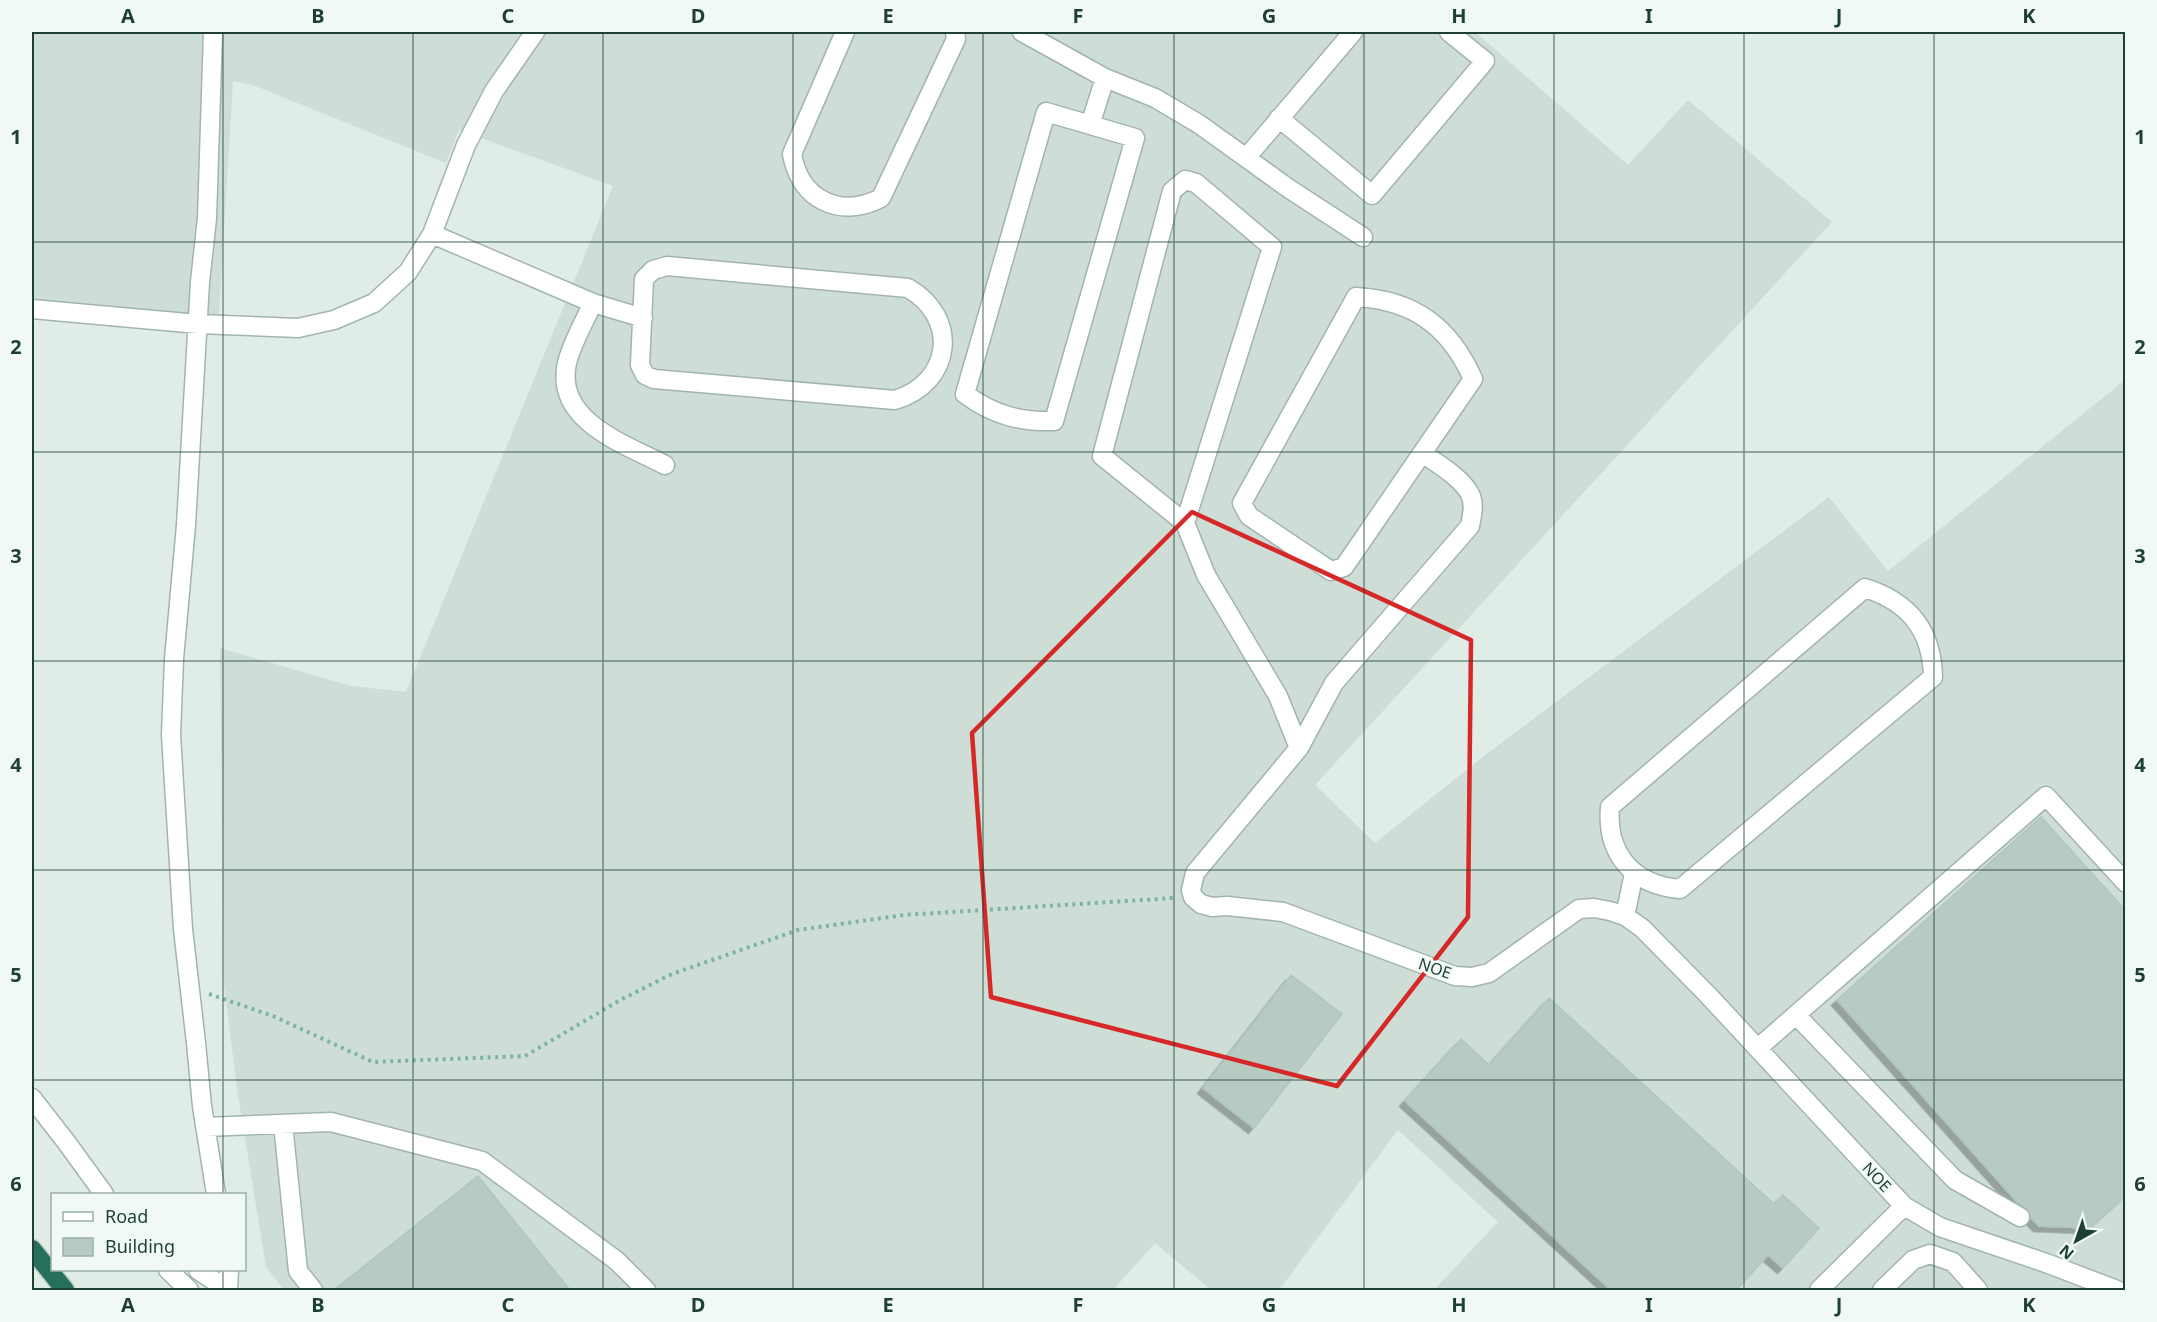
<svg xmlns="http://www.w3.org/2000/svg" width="2157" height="1322" viewBox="0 0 2157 1322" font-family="'Noto Sans',sans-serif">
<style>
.built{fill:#ceddd5}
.building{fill:#b7cbc2;stroke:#b1c7bd;stroke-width:1.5;filter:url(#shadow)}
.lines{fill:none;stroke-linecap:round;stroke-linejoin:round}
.minor-casing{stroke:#a2b5ad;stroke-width:21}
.highway-casing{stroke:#c0c9c6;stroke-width:21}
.path{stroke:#7cb4a1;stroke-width:4;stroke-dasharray:3 4.5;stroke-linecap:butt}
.minor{stroke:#fff;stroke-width:18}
.highway{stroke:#276f5d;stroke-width:18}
.marked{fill:none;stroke:#d62828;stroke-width:4.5;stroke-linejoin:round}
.grid{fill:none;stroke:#1e3f35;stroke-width:1.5;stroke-opacity:0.55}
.labels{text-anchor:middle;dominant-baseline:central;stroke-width:5;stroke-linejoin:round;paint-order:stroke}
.street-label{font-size:16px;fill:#1e3f35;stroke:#f0f9f4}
.neatline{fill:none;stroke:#1e3f35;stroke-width:2}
.grid-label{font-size:20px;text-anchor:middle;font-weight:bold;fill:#1e3f35}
</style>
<defs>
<filter id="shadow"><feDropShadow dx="-5.5" dy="5.5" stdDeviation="0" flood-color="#0004"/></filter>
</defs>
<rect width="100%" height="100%" fill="#e0ede6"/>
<path class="built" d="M32,32H1475L1628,165L1688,100L1832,222L1315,785L1375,843L1484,756L1829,497L1888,571L2125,380V1290H1434L1498,1222L1398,1130L1279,1290H1211L1155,1243L1113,1290H284L266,1267L237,1089L224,985L220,648L351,686L406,692L613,186L459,130L446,163L253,85L233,81L219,315L189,314L32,300Z"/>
<path class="building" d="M2041,817L2126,911V1195L2090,1228L2039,1226L2031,1218L2029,1211L2018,1203L1837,1000Z
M1291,975L1342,1014L1254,1128L1203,1088Z
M1549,998L1774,1204L1783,1195L1819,1228L1783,1268L1768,1255L1736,1290H1611L1405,1101L1461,1039L1489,1065Z
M478,1176L570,1290H334Z"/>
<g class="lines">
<defs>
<path id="minor" d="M213,32L207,218L200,282L186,525L174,659L171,735L183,929L196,1043L202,1106L216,1194
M845,32L792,154C800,200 840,219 881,198L956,39L955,32
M1022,32L1105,78L1155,98L1199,124L1288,188L1363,237
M1046,112L1135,138L1054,421C1020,422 993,415 965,394Z
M1279,118L1372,195L1485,61L1449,32
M1090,125L1105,78
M1246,158L1353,32
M432,234L593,303L643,318
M667,266L908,288C960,318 952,383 895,400L654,379L645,375L640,365L644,279L653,270Z
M1356,297C1414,300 1450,327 1473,379L1344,567L1331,571L1249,516L1242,503Z
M593,303C585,320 571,345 567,363C554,421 625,444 665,465
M32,309L198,324L298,328L334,320L374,303L408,272L432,234L466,145L494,91L535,32
M1423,453C1438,465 1461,477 1470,494C1475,504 1472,516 1470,526L1334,683L1299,748L1195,873L1191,890L1193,897L1201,904L1212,907L1227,906L1283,912L1455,976L1472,977L1489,973L1579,909L1594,908L1610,911L1625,916L1642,928L1707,994L1904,1206L1940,1227L2046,1263L2117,1290
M1185,523L1102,456L1172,191L1185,180L1196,183L1272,247L1185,523L1206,575L1278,696L1299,748
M1865,588C1909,602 1932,630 1933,677L1680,889C1633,885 1606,854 1610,807Z
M1625,916L1634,873
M1796,1015L1955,1180L2020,1217
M1758,1048L2046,796L2126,883
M32,1098L67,1143L104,1194
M283,1124L298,1271L313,1290
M205,1127L331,1122L482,1161L617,1261L646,1290
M168,1270L189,1290
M198,1270L228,1290
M228,1290L229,1270
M1819,1290L1904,1206
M1882,1290L1913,1260L1930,1254L1953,1262L1978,1290"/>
<path id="highway" d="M32,1249L65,1290"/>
</defs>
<use href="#minor" class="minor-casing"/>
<use href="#highway" class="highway-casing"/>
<path class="path" d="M209,994L273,1016L373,1062L525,1056L622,999L672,974L798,930L904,915L1174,898"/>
<use href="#minor" class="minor"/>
<use href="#highway" class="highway"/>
</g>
<path class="marked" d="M1192,512L1471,640L1468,917L1337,1086L991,997L972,733Z"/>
<path class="grid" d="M223,32V1194M413,32V1290M603,32V1290M793,32V1290M983,32V1290M1174,32V1290M1364,32V1290M1554,32V1290M1744,32V1290M1934,32V1290M32,242H2126M32,452H2126M32,661H2126M32,870H2126M32,1080H2126M223,1270V1290"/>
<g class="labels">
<g class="street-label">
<text transform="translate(1435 968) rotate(19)">NOE</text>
<text transform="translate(1877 1177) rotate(47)">NOE</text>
</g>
</g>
<rect width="2157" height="1322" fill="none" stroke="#f0f9f4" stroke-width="66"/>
<rect x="51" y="1193" width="195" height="78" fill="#f0f9f4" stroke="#9cafa8" stroke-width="1.5"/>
<rect x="63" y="1212" width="30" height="9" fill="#ffffff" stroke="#9cafa8" stroke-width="1.5"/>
<text x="105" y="1223" font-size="18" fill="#1e3f35">Road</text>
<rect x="63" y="1238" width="30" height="18" fill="#b7cbc2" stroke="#9cafa8" stroke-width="1.5"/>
<text x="105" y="1253" font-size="18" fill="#1e3f35">Building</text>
<g transform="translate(2076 1241) rotate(220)" stroke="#f0f9f4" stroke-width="4.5" paint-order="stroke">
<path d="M0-4.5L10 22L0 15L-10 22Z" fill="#1e3f35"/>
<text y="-9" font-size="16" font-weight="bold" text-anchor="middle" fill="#1e3f35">N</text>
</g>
<rect x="33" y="33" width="2091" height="1256" class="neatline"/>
<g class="grid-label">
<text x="128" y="23">A</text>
<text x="318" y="23">B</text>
<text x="508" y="23">C</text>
<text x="698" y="23">D</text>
<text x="888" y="23">E</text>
<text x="1078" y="23">F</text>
<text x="1269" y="23">G</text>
<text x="1459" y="23">H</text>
<text x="1649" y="23">I</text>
<text x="1839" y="23">J</text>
<text x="2029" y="23">K</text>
<text x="16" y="144">1</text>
<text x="2140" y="144">1</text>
<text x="16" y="354">2</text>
<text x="2140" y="354">2</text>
<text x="16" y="563">3</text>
<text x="2140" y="563">3</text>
<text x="16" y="772">4</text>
<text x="2140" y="772">4</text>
<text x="16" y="982">5</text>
<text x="2140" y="982">5</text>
<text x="16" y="1191">6</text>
<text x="2140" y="1191">6</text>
<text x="128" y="1312">A</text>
<text x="318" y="1312">B</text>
<text x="508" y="1312">C</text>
<text x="698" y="1312">D</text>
<text x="888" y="1312">E</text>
<text x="1078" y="1312">F</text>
<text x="1269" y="1312">G</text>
<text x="1459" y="1312">H</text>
<text x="1649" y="1312">I</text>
<text x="1839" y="1312">J</text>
<text x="2029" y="1312">K</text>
</g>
</svg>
